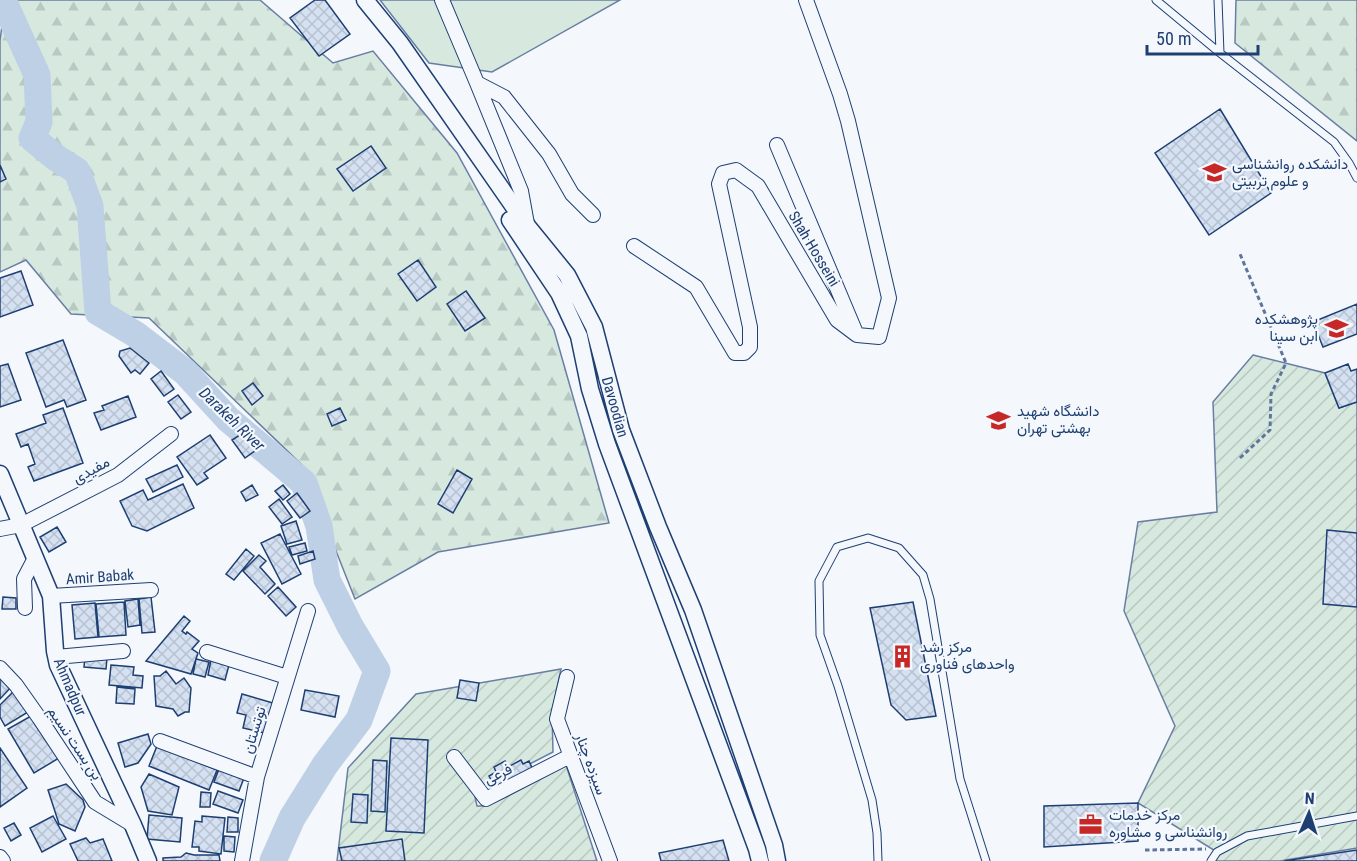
<svg xmlns="http://www.w3.org/2000/svg" width="1357" height="861" viewBox="0 0 1357 861" font-family="'Roboto Condensed',Vazirmatn,sans-serif">
<style>
.grass{fill:#d7e8df;stroke:#687fa3;stroke-width:1.5}
.forest{fill:url(#forest-firs);stroke:#687fa3;stroke-width:1.5}
.garden{fill:url(#garden-furrows);stroke:#687fa3;stroke-width:1.5}
.lines{fill:none;stroke-linecap:round;stroke-linejoin:round}
.river{stroke:#bed0e5;stroke-width:27}
.building{fill:url(#building-cross-hatch);stroke:#1d3f73;stroke-width:1.5}
.service-casing{stroke:#1d3f73;stroke-width:9}
.minor-casing{stroke:#1d3f73;stroke-width:16}
.tertiary-casing{stroke:#1d3f73;stroke-width:19}
.path{stroke:#5e769c;stroke-width:3;stroke-dasharray:4.5 3;stroke-linecap:butt}
.service{stroke:#f4f7fb;stroke-width:7}
.minor{stroke:#f4f7fb;stroke-width:14}
.tertiary{stroke:#f4f7fb;stroke-width:16}
.labels{text-anchor:middle;dominant-baseline:central;stroke-width:4.5;stroke-linejoin:round;paint-order:stroke}
.poi-label{font-size:15px;fill:#1d3f73;stroke:#f4f7fb;text-anchor:start}
.street-label{font-size:15px;fill:#1d3f73;stroke:#f4f7fb}
.water-label{font-size:16px;font-style:italic;fill:#1d3f73;stroke:#f4f7fb}
</style>
<defs>
<pattern id="forest-firs" width="22" height="20" patternUnits="userSpaceOnUse" patternTransform="scale(1.5)"><rect width="22" height="20" fill="#d7e8df"/><path d="M5 1l3.5 6h-7zM16 11l3.5 6h-7z" fill="#b8c8c3"/></pattern>
<pattern id="garden-furrows" width="10" height="10" patternUnits="userSpaceOnUse" patternTransform="scale(1.5)"><rect width="10" height="10" fill="#d7e8df"/><path d="M-1 1l2-2M0 10L10 0M9 11l2-2" fill="none" stroke="#b8c8c3"/></pattern>
<pattern id="building-cross-hatch" width="8" height="8" patternUnits="userSpaceOnUse" patternTransform="scale(1.5)"><rect width="8" height="8" fill="#d5e0f0"/><path d="M0 0l8 8M0 8l8-8" fill="none" stroke="#b6c1d1"/></pattern>
</defs>
<rect width="100%" height="100%" fill="#f4f7fb"/>
<path class="grass" d="M380,0H620L492,72L429,63Z"/>
<path class="forest" d="M0,0H260L333,63L373,51L457,153L554,330L609,523L438,552L355,599L302,465L149,318L71,314L26,260L0,272V41L2,25H0Z
M1236,0H1357V141L1235,43Z"/>
<path class="garden" d="M1253,355L1325,373L1339,408L1357,402V848L1280,861H1211L1217,852L1138,803L1175,726L1124,611L1138,522L1217,512L1213,402Z
M561,669L552,712L553,752L487,786L475,797L477,806H485L566,765L597,861H337L348,768L416,694Z"/>
<g class="lines">
<path class="river" d="M3,0L37,75L39,122L32,138L55,157L77,171L90,206L98,312L135,334L185,372L228,419L304,483L319,526L327,580L350,626L377,671L359,720L325,765L292,818L273,861"/>
</g>
<path class="building" d="M315,0H325L350,34L319,56L290,18Z
M1220,109L1271,193L1209,235L1155,153Z
M371,146L386,168L353,191L337,169Z
M0,165L6,179L0,182Z
M418,260L436,287L417,301L398,274Z
M21,271L33,305L0,317V278Z
M466,291L485,318L465,331L447,304Z
M1357,304V334L1323,347L1313,322Z
M63,340L86,400L67,407L64,400L46,407L26,353Z
M130,348L149,363L140,374L135,370L131,373L119,356L120,351Z
M8,364L21,400L0,407V366Z
M1348,364L1351,371L1357,369V402L1339,408L1325,373Z
M161,371L174,389L164,396L151,379Z
M253,383L263,396L252,405L242,391Z
M178,395L191,412L181,419L168,402Z
M128,396L136,417L101,430L94,413L104,410L102,406Z
M63,408L83,463L34,481L28,467L35,464L28,444L21,447L16,434L46,423L43,415Z
M340,408L346,420L332,426L327,414Z
M243,433L256,450L245,458L232,440Z
M210,435L226,458L204,473L208,478L197,485L177,457Z
M177,465L183,477L153,492L146,479Z
M457,470L472,479L453,513L438,504Z
M183,484L194,508L147,531L132,526L120,501L143,490L148,500Z
M252,485L258,495L246,501L241,492Z
M283,485L290,494L283,500L275,491Z
M297,493L310,511L300,518L287,501Z
M279,499L292,517L282,524L269,507Z
M296,521L302,540L287,544L281,526Z
M57,527L66,542L49,552L40,537Z
M1327,530L1357,533V607L1323,604Z
M280,534L301,574L282,584L261,543Z
M305,543L307,551L292,555L289,547Z
M246,549L254,556L234,580L226,574Z
M313,551L315,559L300,564L298,556Z
M259,555L266,561L260,567L275,584L265,594L243,571Z
M278,587L296,607L286,616L268,596Z
M3,597L16,598V609H2Z
M151,597L155,632L142,633L139,599Z
M138,599L140,625L128,627L125,601Z
M124,602L126,635L99,637L96,604Z
M913,602L936,716L906,720L891,705L870,608Z
M95,603L98,637L75,639L72,605Z
M184,616L190,621L182,631L186,634L187,632L199,641L192,649L198,653L191,674L146,661Z
M85,657L107,658L106,669L84,667Z
M196,659L209,662L205,677L193,674Z
M211,660L229,665L225,680L208,675Z
M111,665L134,667L133,675L143,676L142,688L109,685Z
M166,671L176,684L184,678L191,688L189,712H185L178,716L173,709L156,706L154,676H160Z
M0,676L12,686L0,699Z
M460,680L479,683L476,701L457,698Z
M117,687L135,689L134,704L116,703Z
M305,690L339,696L335,717L301,710Z
M14,691L28,712L5,726L0,717V705Z
M242,694L273,703L265,733L243,728L246,715L237,713Z
M31,716L45,739L48,737L59,758L34,773L8,729Z
M148,734L151,744L138,763L125,767L118,743Z
M391,738L428,740L424,833L386,831Z
M157,746L217,770L209,790L149,766Z
M0,748L27,788L0,807Z
M373,760L387,761L385,812L371,811Z
M521,760L523,764L529,761L533,770L496,789L489,776L496,772L494,767L505,761L508,767Z
M219,769L244,778L239,791L214,782Z
M149,774L179,787L172,815L148,811L141,787Z
M66,784L83,800L85,807L75,831L59,824L48,790Z
M218,791L243,800L238,813L213,804Z
M201,792L211,793L210,807H200Z
M353,794L368,795L367,823L351,822Z
M1138,803V841L1044,847V806Z
M149,815L182,818L180,842L147,839Z
M53,816L66,839L42,852L30,828Z
M202,816L225,818L221,854L199,851V847H192L195,821L202,822Z
M228,817L238,818V832H227Z
M14,823L21,835L11,841L4,828Z
M224,836L235,837L234,852L224,851Z
M86,838L90,843L103,839L112,861H78L70,844Z
M402,839L405,861H342L339,848Z
M723,840L729,861H661L659,853Z
M1357,850V861H1284Z
M186,853L194,855H219L220,861H163V858L181,857Z"/>
<g class="lines">
<defs>
<path id="service" d="M1156,0L1220,53L1218,0
M1220,53L1334,142L1349,163L1357,178
M878,861L877,833L872,800L838,686L820,635L819,581L837,547L868,538L899,548L923,575L930,599L960,779L986,861
M1211,861L1217,852L1247,836L1357,816"/>
<path id="minor" d="M442,0L477,83L521,191L527,224
M477,83L504,97L549,154L572,194L593,215
M777,145L856,333
M634,246L696,287L735,353H744L750,347V327L719,184L723,173L736,170L758,186L837,320L857,335L879,337L889,298L848,121L840,94L806,0
M0,529L21,525L118,475L171,434
M51,596L151,590
M25,608L24,579L35,558
M207,652L287,677
M56,657L123,651
M0,668L16,685L40,719L95,802L133,825
M567,677L557,719L610,861
M160,741L257,777
M454,757L486,799L570,756
M0,857L3,861
M242,861L257,777L308,611"/>
<path id="tertiary" d="M365,0L400,43L528,227L567,275L594,327L621,430L658,527L693,610L774,845L777,861
M510,220L559,293L579,336L590,389L607,444L757,849L760,861
M0,474L51,596L55,651L58,665L133,825L148,861"/>
</defs>
<use href="#service" class="service-casing"/>
<use href="#minor" class="minor-casing"/>
<use href="#tertiary" class="tertiary-casing"/>
<path class="path" d="M1240,458L1270,430L1271,394L1286,363L1240,254
M1145,850L1206,849"/>
<use href="#service" class="service"/>
<use href="#minor" class="minor"/>
<use href="#tertiary" class="tertiary"/>
</g>
<defs>
<symbol id="university-bare" viewBox="-9 -9 18 18"><path d="M0-5L7-2L0 1L-7-2ZM-4 1L0 2.5L4 1V4Q0 6-4 4Z" fill="#c62828" stroke="#f4f7fb" stroke-width="2.5" paint-order="stroke"/></symbol>
<symbol id="building-bare" viewBox="-9 -9 18 18"><path d="M-4-6H4V6H1V3H-1V6H-4ZM-2.5-4.3h1.7v1.8h-1.7ZM.8-4.3h1.7v1.8H.8ZM-2.5-1h1.7V.8h-1.7ZM.8-1h1.7V.8H.8Z" fill="#c62828" stroke="#f4f7fb" stroke-width="2.5" paint-order="stroke"/></symbol>
<symbol id="office-bare" viewBox="-9 -9 18 18"><path d="M-6-3h4V-5.5h4V-3h4V5H-6ZM-1-4.5V-3h2v-1.5ZM-6 0V1H6V0Z" fill="#c62828" stroke="#f4f7fb" stroke-width="2.5" paint-order="stroke"/></symbol>
</defs>
<g fill-rule="evenodd">
<use href="#university-bare" x="1198" y="156" width="33" height="33"/>
<use href="#university-bare" x="1320" y="312" width="33" height="33"/>
<use href="#university-bare" x="982" y="404" width="33" height="33"/>
<use href="#building-bare" x="886" y="640" width="33" height="33"/>
<use href="#office-bare" x="1074" y="808" width="33" height="33"/>
</g>
<g class="labels">
<g class="poi-label">
<text x="1232" y="164">دانشکده روانشناسی<tspan x="1232" dy="17">و علوم تربیتی</tspan></text>
<text x="1318" y="319" text-anchor="end">پژوهشکده<tspan x="1318" dy="17">ابن سینا</tspan></text>
<text x="1017" y="411">دانشگاه شهید<tspan x="1017" dy="17">بهشتی تهران</tspan></text>
<text x="920" y="647">مرکز رشد<tspan x="920" dy="17">واحدهای فناوری</tspan></text>
<text x="1109" y="815">مرکز خدمات<tspan x="1109" dy="17">روانشناسی و مشاوره</tspan></text>
</g>
<g class="street-label">
<text transform="translate(814 249) rotate(59)">Shah Hosseini</text>
<text transform="translate(615 407) rotate(74)">Davoodian</text>
<text transform="translate(91 470) rotate(-29)">مفیدی</text>
<text transform="translate(100 577) rotate(-4)">Amir Babak</text>
<text transform="translate(70 687) rotate(67)">Ahmadpur</text>
<text transform="translate(254 730) rotate(-73)">توتستان</text>
<text transform="translate(75 743) rotate(56)">بن بست نسیم</text>
<text transform="translate(591 764) rotate(70)">سیزده چنار</text>
<text transform="translate(498 774) rotate(-25)">فرعی</text>
</g>
<g class="water-label">
<text transform="translate(232 419) rotate(44)">Darakeh River</text>
</g>
</g>
<g transform="translate(1309 813) rotate(3)" stroke="#f4f7fb" stroke-width="4.5" paint-order="stroke">
<path d="M0-4.5L10 22L0 15L-10 22Z" fill="#1d3f73"/>
<text y="-9" font-size="16" font-weight="bold" text-anchor="middle" fill="#1d3f73">N</text>
</g>
<path d="M1147 45v9h111v-9" fill="none" stroke="#1d3f73" stroke-width="3"/>
<text x="1156" y="45" font-size="18" fill="#1d3f73" stroke="#f4f7fb" stroke-width="4.5" paint-order="stroke">50 m</text>
</svg>
